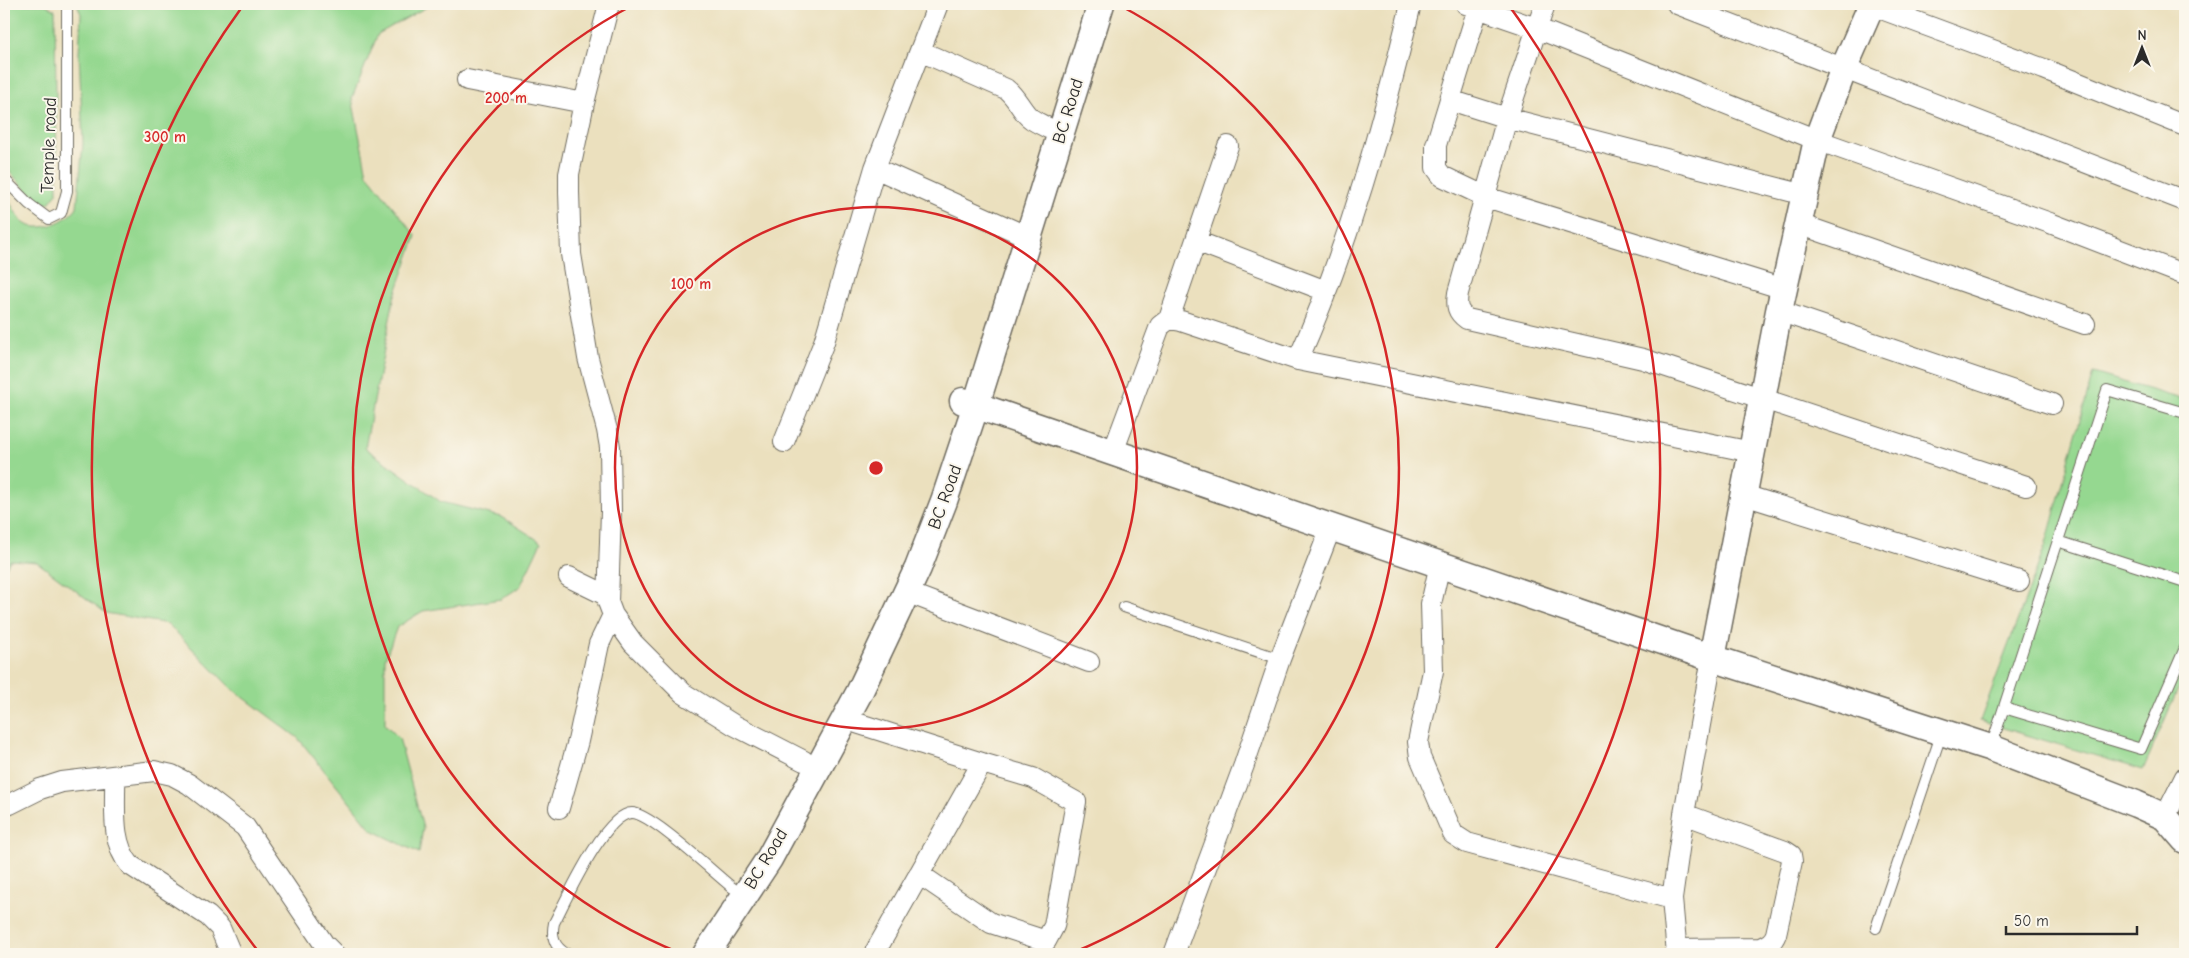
<svg xmlns="http://www.w3.org/2000/svg" width="2189" height="958" viewBox="0 0 2189 958" font-family="'Comic Neue',sans-serif">
<style>
.green{fill:#95d890;stroke:#60825e}
.lines{fill:none;stroke-linecap:round;stroke-linejoin:round}
.service-casing{stroke:#6e6a5e;stroke-width:12}
.minor-casing{stroke:#6e6a5e;stroke-width:22}
.tertiary-casing{stroke:#6e6a5e;stroke-width:29}
.service{stroke:#fff;stroke-width:10}
.minor{stroke:#fff;stroke-width:20}
.tertiary{stroke:#fff;stroke-width:26}
.ring{fill:none;stroke:#d62828;stroke-width:2.5}
.labels{text-anchor:middle;dominant-baseline:central;stroke-width:4;stroke-linejoin:round;paint-order:stroke}
.street-label{font-size:18px;fill:#2b2b2b;stroke:#fbf7ec}
.centre{fill:#d62828;stroke:#fbf7ec;stroke-width:2.5}
.ring-label{font-size:15px;text-anchor:middle;font-weight:bold;fill:#d62828;stroke:#fbf7ec;stroke-width:4;stroke-linejoin:round;paint-order:stroke}
</style>
<rect width="100%" height="100%" fill="#fbf7ec"/>
<filter id="ink" filterUnits="userSpaceOnUse"><feTurbulence type="fractalNoise" baseFrequency=".02" numOctaves="2"/><feDisplacementMap in="SourceGraphic" scale="10" xChannelSelector="R" yChannelSelector="G"/><feConvolveMatrix kernelMatrix="1 2 1 2 8 2 1 2 1" color-interpolation-filters="sRGB"/></filter>
<filter id="wash" filterUnits="userSpaceOnUse"><feTurbulence type="fractalNoise" baseFrequency=".0096" numOctaves="4" result="noise"/><feDisplacementMap in="SourceGraphic" scale="20" xChannelSelector="R" yChannelSelector="G"/><feGaussianBlur stdDeviation="1.12" result="paint"/><feColorMatrix in="noise" values="0 0 0 0 0 0 0 0 0 0 0 0 0 0 0 0 0 1.4 0 .05"/><feComposite in="paint" operator="in"/></filter>
<g filter="url(#wash)">
<rect width="100%" height="100%" fill="#ebe0be"/>
<path class="green" d="M4,4H45L55,10L57,193L49,203L38,204L4,165Z
M77,4H432L378,34L352,98L367,174L416,236L394,298L365,448L441,502L502,517L541,542L520,587L501,599L423,611L397,627L385,659V724L399,738L423,828L419,853L372,830L298,738L231,688L168,624L106,613L37,562L10,560L4,572V194C10,201 18,219 24,223C39,234 68,221 77,207L83,143L79,53L81,14Z
M2093,373L2185,400V673L2143,770L1980,721L2046,544Z"/>
</g>
<g filter="url(#ink)">
<g class="lines">
<defs>
<path id="service" d="M4,179L29,204L49,219L61,213L67,191V7L65,4
M2058,541L2185,582
M1124,607L1280,659
M2004,708L2141,749L2185,648
M1991,747L2107,390L2185,413
M1876,928L1942,732
M567,954C554,947 551,937 554,923C566,900 605,813 632,813C651,813 715,874 733,888"/>
<path id="minor" d="M609,4L584,103L569,174V192L571,254L588,358L607,430L610,447L611,511L608,602L613,615L633,643L683,693L734,725L804,761
M1466,4L1536,28L1817,140L2050,223L2185,275
M1545,4L1507,118L1458,293C1456,306 1457,312 1467,319L1643,359L2026,486
M1677,4L2185,201
M1868,4L2044,69L2185,126
M1478,8L1436,145V168L1442,176L1486,197L1784,289
M920,51L1006,89C1016,97 1019,106 1027,115C1032,121 1041,124 1048,128
M467,80L584,103
M1450,100L1507,118L1805,195
M875,168L1017,232
M1799,224L2085,324
M1196,241L1326,291
M1779,311L2052,404
M1169,319L1228,146
M1298,360L1752,452
M784,442L824,342L875,168L938,4
M1113,452L1160,326L1169,319L1181,321L1298,360C1349,245 1382,126 1411,4
M1744,495L2019,581
M1440,564L1431,604L1433,671L1418,742L1420,757L1453,834L1467,843L1672,899
M569,577L608,596
M906,592L1089,662
M844,719L982,763L874,954
M115,776C116,805 110,842 130,865L208,916L220,928L231,954
M4,806L10,804L40,789L62,782L154,771L172,775L189,784L245,827L324,944L334,954
M559,808L578,741L599,644L613,615
M2165,817L2185,777
M919,874L991,923L1046,941L1054,926L1076,802L1033,778L982,763
M1676,949L1760,948C1768,945 1773,942 1776,934L1792,861L1791,855L1785,851L1684,814
M1174,954L1244,765L1280,659L1331,527
M1677,954L1672,899L1684,814L1712,658"/>
<path id="tertiary" d="M963,401L1712,658L1991,748L2136,804L2165,817L2185,840
M1712,658L1779,311L1817,140L1844,68L1872,4
M706,954L769,859L859,693L918,568L944,501L976,405L1101,4"/>
</defs>
<use href="#service" class="service-casing"/>
<use href="#minor" class="minor-casing"/>
<use href="#tertiary" class="tertiary-casing"/>
<use href="#service" class="service"/>
<use href="#minor" class="minor"/>
<use href="#tertiary" class="tertiary"/>
</g>
</g>
<g class="ring">
<circle cx="876" cy="468" r="261"/>
<path d="M680 953A523 523 0 0 1 635 4M1117 4A523 523 0 0 1 1072 953"/>
<path d="M258 951A784 784 0 0 1 242 7M1510 7A784 784 0 0 1 1494 951"/>
</g>
<g class="labels">
<g class="street-label">
<text transform="translate(1068 111) rotate(-73)">BC Road</text>
<text transform="translate(49 145) rotate(-88)">Temple road</text>
<text transform="translate(945 497) rotate(-70)">BC Road</text>
<text transform="translate(766 859) rotate(-59)">BC Road</text>
</g>
</g>
<circle cx="876" cy="468" r="8" class="centre"/>
<g class="ring-label">
<text x="506" y="103">200 m</text>
<text x="165" y="142">300 m</text>
<text x="691" y="289">100 m</text>
</g>
<rect width="2189" height="958" fill="none" stroke="#fbf7ec" stroke-width="20"/>
<g transform="translate(2142 48)" stroke="#fbf7ec" stroke-width="4" paint-order="stroke">
<path d="M0-4L9 19L0 12L-9 19Z" fill="#2b2b2b"/>
<text y="-8" font-size="14" font-weight="bold" text-anchor="middle" fill="#2b2b2b">N</text>
</g>
<path d="M2006 926v8h131v-8" fill="none" stroke="#2b2b2b" stroke-width="2.5"/>
<text x="2014" y="926" font-size="15" fill="#2b2b2b" stroke="#fbf7ec" stroke-width="4" paint-order="stroke">50 m</text>
</svg>
